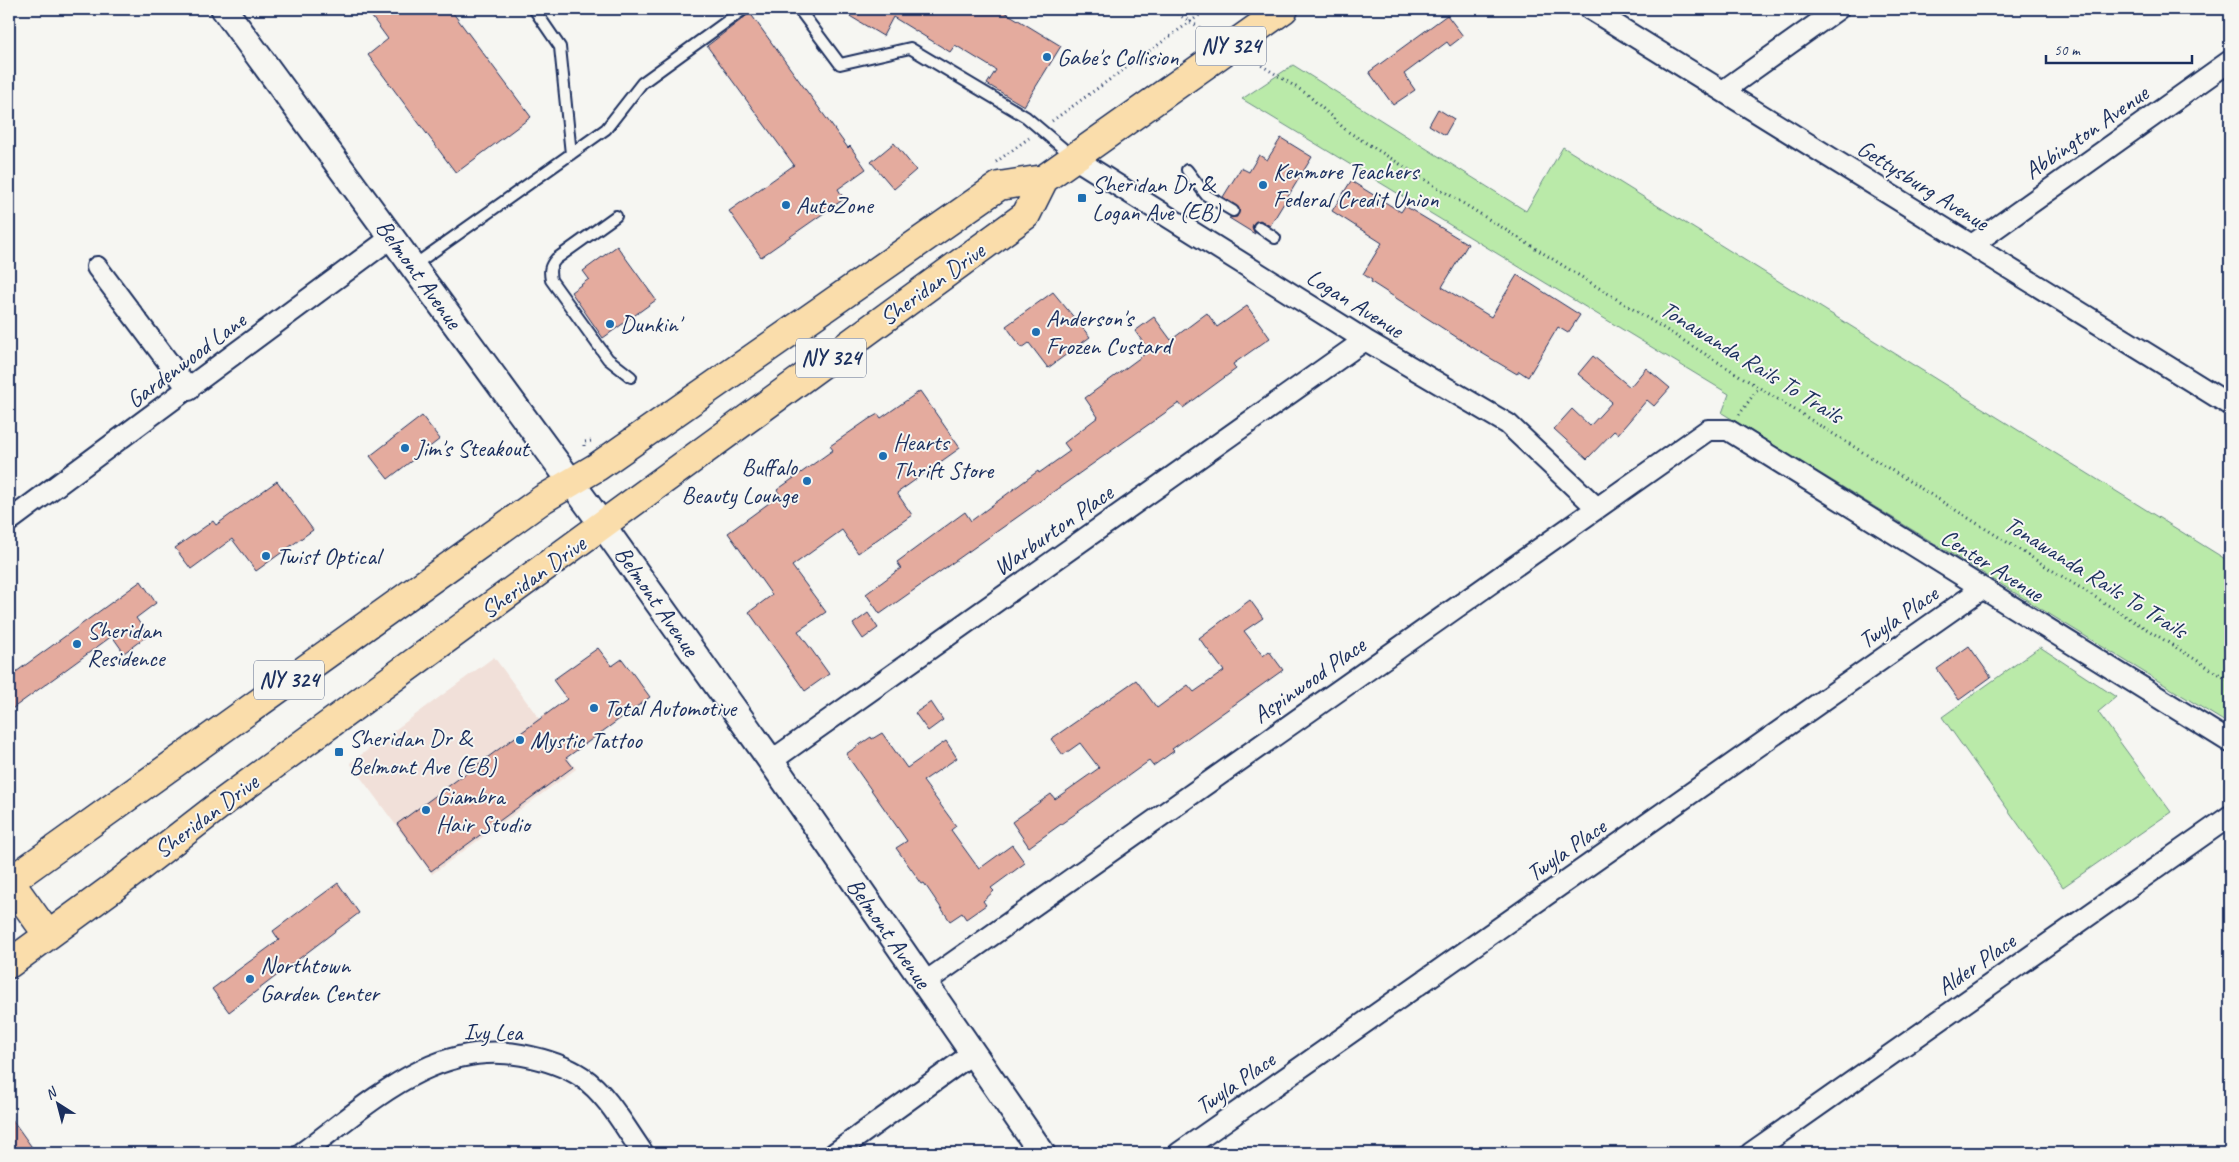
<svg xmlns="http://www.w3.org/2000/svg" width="2239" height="1162" viewBox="0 0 2239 1162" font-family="Caveat,sans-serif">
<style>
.built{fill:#f1e0d9}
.green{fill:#baeaa9;stroke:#6a8c84}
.building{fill:#e4ab9e;stroke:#1b2f5e}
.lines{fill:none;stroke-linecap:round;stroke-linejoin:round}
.service-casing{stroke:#1b2f5e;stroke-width:14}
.minor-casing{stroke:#1b2f5e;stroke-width:24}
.tertiary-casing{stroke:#1b2f5e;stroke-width:29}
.primary-casing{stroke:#1b2f5e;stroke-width:31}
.path{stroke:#1b2f5e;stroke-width:3;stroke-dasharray:1 4;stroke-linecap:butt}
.service{stroke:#f6f6f2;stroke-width:10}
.minor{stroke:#f6f6f2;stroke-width:20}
.tertiary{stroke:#f6f6f2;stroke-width:25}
.primary{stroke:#faddab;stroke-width:28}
.poi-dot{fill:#1f6fb2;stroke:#f6f6f2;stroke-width:2}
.labels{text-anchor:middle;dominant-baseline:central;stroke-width:4;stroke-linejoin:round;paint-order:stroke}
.shield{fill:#f6f6f2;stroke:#5d6b8a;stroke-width:1}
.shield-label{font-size:22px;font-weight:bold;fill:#1b2f5e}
.poi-label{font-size:24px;fill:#1b2f5e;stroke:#f6f6f2;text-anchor:start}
.street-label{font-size:24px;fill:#1b2f5e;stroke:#f6f6f2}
</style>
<rect width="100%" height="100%" fill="#f6f6f2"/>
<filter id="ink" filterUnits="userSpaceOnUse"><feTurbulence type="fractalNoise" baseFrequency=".02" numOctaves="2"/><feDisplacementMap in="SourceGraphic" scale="10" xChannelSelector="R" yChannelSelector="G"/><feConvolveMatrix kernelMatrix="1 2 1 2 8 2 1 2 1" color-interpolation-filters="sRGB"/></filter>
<g filter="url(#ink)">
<path class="built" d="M494,657L576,769L432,874L350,763Z"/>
<path class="green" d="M1293,65L1526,211L1563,147L2230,562V725L1722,413L1729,394L1242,99Z
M2040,647L2116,697L2098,712L2171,812L2063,887L1942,717Z"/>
<path class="building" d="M366,9H450L531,117L456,173L368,55L388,39Z
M838,9H1000L1061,46L1024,106L987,84L996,70L955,45L950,52L893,17L883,36Z
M750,13L848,148L850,146L866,169L838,189L844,199L761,257L729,211L794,165L707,46Z
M1447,15L1463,36L1450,46L1447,42L1404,74L1415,90L1393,105L1369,72Z
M1438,109L1454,119L1445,135L1429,125Z
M1281,138L1312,157L1270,226L1260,220L1254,223L1252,227L1255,234L1229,218L1237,217L1239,208L1223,197L1241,168L1249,172L1259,155L1267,160Z
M894,143L916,170L894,189L871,162Z
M1351,181L1401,212L1405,206L1468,244L1442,287L1491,317L1517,275L1580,315L1568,333L1558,327L1528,377L1519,371L1517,374L1475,349L1371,282L1372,280L1363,274L1382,243L1332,211Z
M617,246L656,300L603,338L571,292L589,279L583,271Z
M1053,292L1090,337L1048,368L1029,343L1022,348L1006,326Z
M1247,306L1270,338L1233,364L1236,369L1183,408L1179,403L880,614L866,594L901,568L897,562L965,512L971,521L1038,471L1039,473L1070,451L1064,443L1098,417L1085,398L1149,351L1135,331L1154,317L1171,340L1207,313L1217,327Z
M1593,356L1630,387L1646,368L1670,388L1654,406L1647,400L1618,434L1614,431L1587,459L1554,429L1572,409L1590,426L1612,402L1578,374Z
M920,391L960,448L897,493L912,515L858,553L842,530L792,566L826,612L798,631L829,674L805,691L749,612L772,595L728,533L780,495L777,490L833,450L830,446L869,419L878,414L881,418Z
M422,416L440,439L388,479L370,456Z
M277,481L313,530L256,571L232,539L191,569L175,548L213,521L216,525Z
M141,581L156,603L136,618L148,635L124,653L112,636L9,711V677Z
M1250,600L1263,618L1244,631L1263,656L1269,651L1283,670L1172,749L1174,751L1153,766L1149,761L1029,847L1012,822L1051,794L1055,799L1099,768L1080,743L1063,755L1051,739L1136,680L1157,708L1188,685L1194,692L1224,671L1199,638Z
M868,613L878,628L863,639L853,624Z
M1969,646L1991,677L1959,700L1937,669Z
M598,648L612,666L622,659L650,697L566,758L573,767L431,871L397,824L567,699L553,680Z
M931,702L943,720L928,731L915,713Z
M882,733L907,768L946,741L957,758L923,781L956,826L951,830L979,869L1012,845L1025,863L991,888L994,891L983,901L986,905L966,919L962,913L950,921L924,883L922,884L896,848L907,841L846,754L871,737L872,739Z
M338,883L359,913L229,1012L212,989L279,940L273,931Z
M9,1115L36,1153H9Z"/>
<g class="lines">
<defs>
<path id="service" d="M534,9L560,47L571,154
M799,9L840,64L910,48L1026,117L1072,156
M1187,170L1206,195L1233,211
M616,216L556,259C550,266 549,270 551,280L608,359L631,377
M1259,227L1275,238
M413,266L606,129L642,83L744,9"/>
<path id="minor" d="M1590,9L2230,405
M1723,91L1838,9
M1074,158L1365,340L1508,424L1597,508
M1972,245L2230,61
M97,267L189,390
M9,521L392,237
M771,761L1365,340
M924,983L1708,430H1728L2230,742
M302,1153C368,1105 433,1039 522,1055C543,1059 564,1065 582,1077C608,1095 625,1128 643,1153
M835,1153L973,1053
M1179,1153L1983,588
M1751,1153L2230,816"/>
<path id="tertiary" d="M224,9L588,505L771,761L1042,1153"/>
<path id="primary" d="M9,882L543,499L597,467L999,186L1044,179L1284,9
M10,882L48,935
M9,964L114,887L226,800L1026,215L1044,179"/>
</defs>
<use href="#service" class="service-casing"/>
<use href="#minor" class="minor-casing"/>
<use href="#tertiary" class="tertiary-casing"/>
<use href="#primary" class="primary-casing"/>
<path class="path" d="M1169,9L1209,33
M1253,60L1307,94L1347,131L2230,681
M1052,121L1208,9
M996,162L1029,138
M1739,415L1759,387
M584,446V442L592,441"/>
<use href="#service" class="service"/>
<use href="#minor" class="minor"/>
<use href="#tertiary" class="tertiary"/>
<use href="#primary" class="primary"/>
</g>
</g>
<g class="poi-dot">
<circle cx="1047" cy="57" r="5"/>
<circle cx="1263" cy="185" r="5"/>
<rect x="1077" y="193" width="10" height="10" rx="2.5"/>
<circle cx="786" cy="205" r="5"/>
<circle cx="610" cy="324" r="5"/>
<circle cx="1036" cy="332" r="5"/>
<circle cx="405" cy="448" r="5"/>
<circle cx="883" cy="456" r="5"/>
<circle cx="807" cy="481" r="5"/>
<circle cx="266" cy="556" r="5"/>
<circle cx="77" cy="644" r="5"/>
<circle cx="594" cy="708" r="5"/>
<circle cx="520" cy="740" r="5"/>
<rect x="334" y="747" width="10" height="10" rx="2.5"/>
<circle cx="426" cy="810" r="5"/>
<circle cx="250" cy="979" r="5"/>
</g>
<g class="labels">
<g class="shield">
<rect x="1196" y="26.5" width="70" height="39" rx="4"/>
<rect x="796" y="338.5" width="70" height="39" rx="4"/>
<rect x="254" y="660.5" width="70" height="39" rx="4"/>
</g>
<g class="shield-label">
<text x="1231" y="46">NY 324</text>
<text x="831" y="358">NY 324</text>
<text x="289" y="680">NY 324</text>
</g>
<g class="poi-label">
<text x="1057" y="57">Gabe's Collision</text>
<text x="1273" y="171">Kenmore Teachers<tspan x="1273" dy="28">Federal Credit Union</tspan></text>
<text x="1092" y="184">Sheridan Dr &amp;<tspan x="1092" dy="28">Logan Ave (EB)</tspan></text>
<text x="796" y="205">AutoZone</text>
<text x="1046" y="318">Anderson's<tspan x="1046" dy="28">Frozen Custard</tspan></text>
<text x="620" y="324">Dunkin'</text>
<text x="893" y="442">Hearts<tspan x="893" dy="28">Thrift Store</tspan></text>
<text x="415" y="448">Jim's Steakout</text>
<text x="797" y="467" text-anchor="end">Buffalo<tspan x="797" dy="28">Beauty Lounge</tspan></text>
<text x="276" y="556">Twist Optical</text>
<text x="87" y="630">Sheridan<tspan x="87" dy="28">Residence</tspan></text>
<text x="604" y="708">Total Automotive</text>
<text x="349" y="738">Sheridan Dr &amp;<tspan x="349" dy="28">Belmont Ave (EB)</tspan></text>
<text x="530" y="740">Mystic Tattoo</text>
<text x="436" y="796">Giambra<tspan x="436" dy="28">Hair Studio</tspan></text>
<text x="260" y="965">Northtown<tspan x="260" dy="28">Garden Center</tspan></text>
</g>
<g class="street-label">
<text transform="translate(2086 132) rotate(-35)">Abbington Avenue</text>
<text transform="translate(1923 185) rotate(32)">Gettysburg Avenue</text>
<text transform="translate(419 274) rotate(54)">Belmont Avenue</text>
<text transform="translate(932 284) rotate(-36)">Sheridan Drive</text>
<text transform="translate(1355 303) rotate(32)">Logan Avenue</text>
<text transform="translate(186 360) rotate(-37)">Gardenwood Lane</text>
<text transform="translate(1752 362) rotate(32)">Tonawanda Rails To Trails</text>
<text transform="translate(1053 530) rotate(-35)">Warburton Place</text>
<text transform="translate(1992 565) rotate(32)">Center Avenue</text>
<text transform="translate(533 577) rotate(-36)">Sheridan Drive</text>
<text transform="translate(2096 577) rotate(32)">Tonawanda Rails To Trails</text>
<text transform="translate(657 601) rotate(55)">Belmont Avenue</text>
<text transform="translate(1898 617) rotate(-35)">Twyla Place</text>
<text transform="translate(1309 680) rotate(-35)">Aspinwood Place</text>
<text transform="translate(206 816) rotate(-37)">Sheridan Drive</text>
<text transform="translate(1566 850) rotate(-35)">Twyla Place</text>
<text transform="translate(889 933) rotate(55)">Belmont Avenue</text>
<text transform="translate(1976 964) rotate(-35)">Alder Place</text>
<text x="493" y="1032">Ivy Lea</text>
<text transform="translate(1235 1083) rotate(-35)">Twyla Place</text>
</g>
</g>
<rect width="2239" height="1162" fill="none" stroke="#f6f6f2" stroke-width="30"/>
<rect x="15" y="15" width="2209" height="1132" fill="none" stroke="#1b2f5e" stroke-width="2" filter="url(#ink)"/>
<g transform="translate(58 1104) rotate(324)" stroke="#f6f6f2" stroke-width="4" paint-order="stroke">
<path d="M0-4L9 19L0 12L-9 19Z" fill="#1b2f5e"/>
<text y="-8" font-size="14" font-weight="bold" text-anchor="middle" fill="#1b2f5e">N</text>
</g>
<path d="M2046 55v8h146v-8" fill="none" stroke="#1b2f5e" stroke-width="2.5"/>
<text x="2054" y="55" font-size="15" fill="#1b2f5e" stroke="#f6f6f2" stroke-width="4" paint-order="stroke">50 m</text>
</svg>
